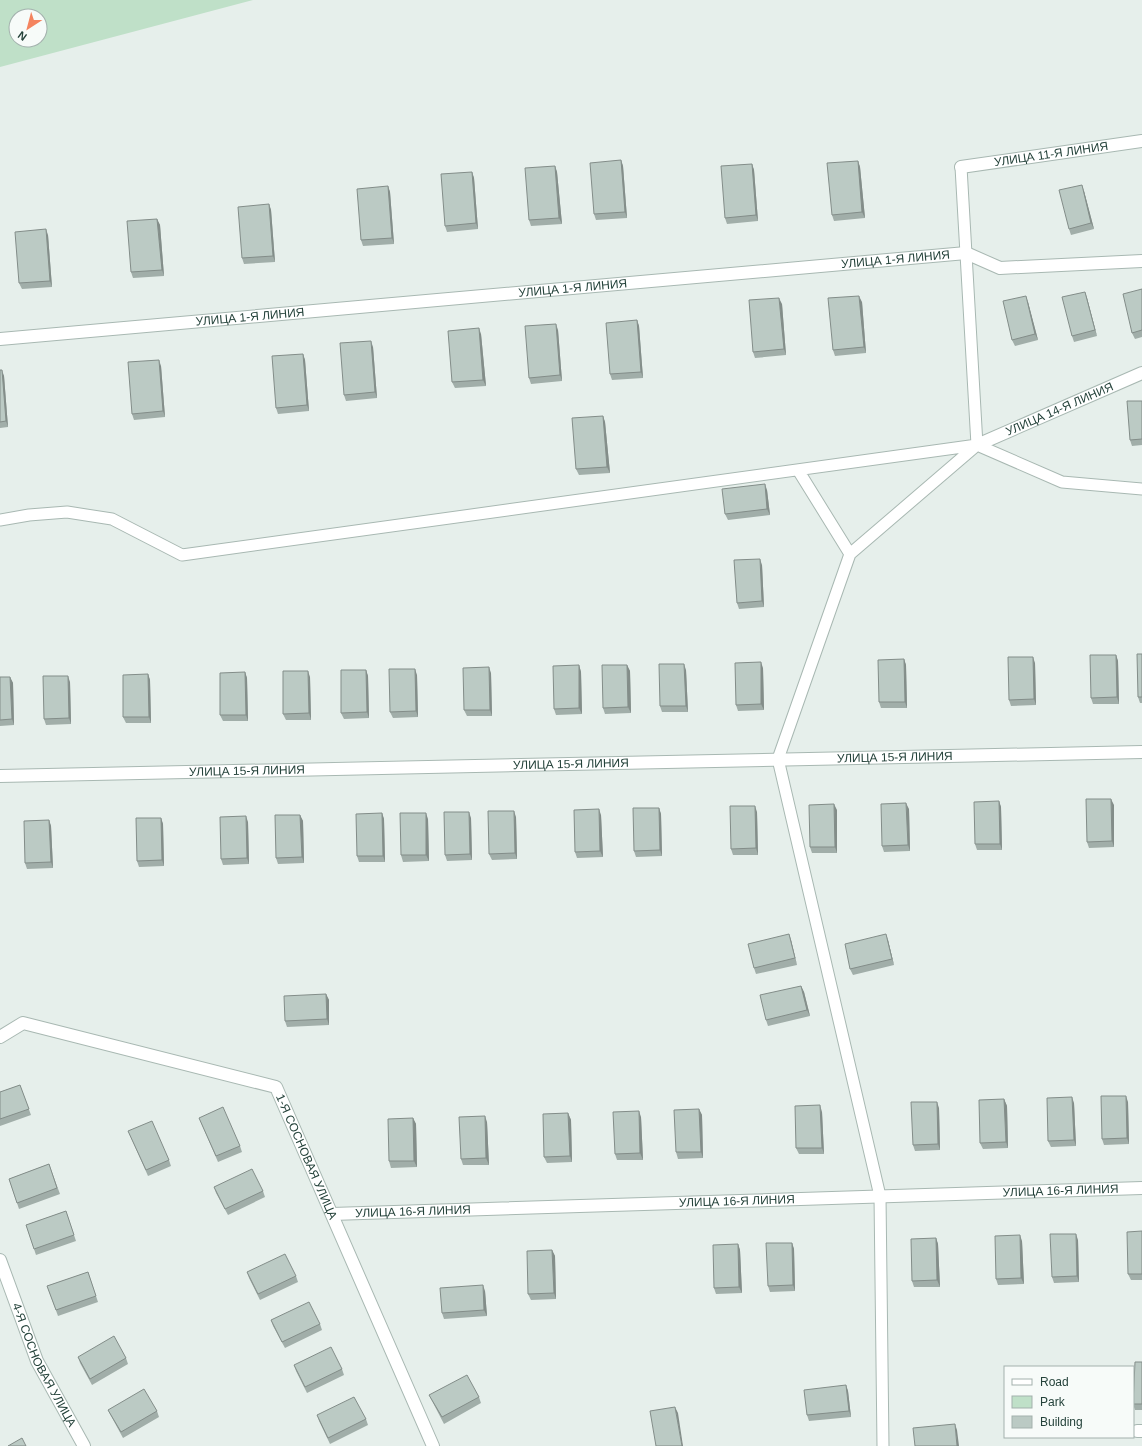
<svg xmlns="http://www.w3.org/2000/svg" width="1142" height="1446" viewBox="0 0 1142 1446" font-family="Helvetica,sans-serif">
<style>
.green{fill:#bfe0c8;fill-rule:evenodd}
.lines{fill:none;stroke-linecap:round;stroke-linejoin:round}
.service-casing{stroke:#a8b8b2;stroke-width:13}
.minor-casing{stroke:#a8b8b2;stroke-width:14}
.service{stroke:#fff;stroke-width:11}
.minor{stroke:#fff;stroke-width:12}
.wall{fill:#a1aea9}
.shaded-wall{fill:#838d89}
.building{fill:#bbcac4;stroke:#838d89}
.labels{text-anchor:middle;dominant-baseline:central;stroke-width:3.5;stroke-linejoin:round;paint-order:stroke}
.street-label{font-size:12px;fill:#24423a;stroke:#f7fbf9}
</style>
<rect width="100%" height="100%" fill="#e6efeb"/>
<path class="green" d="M0,0H253L0,67ZM16,16H40V40H16Z"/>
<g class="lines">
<defs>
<path id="service" d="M798,470L850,554
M0,520L29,515L67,512L112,519L182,555L977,445L1062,482L1142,489
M883,1446L880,1196L778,759L850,554L977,445L961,167"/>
<g id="minor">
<path id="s1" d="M961,167L1142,141"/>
<path id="s2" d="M0,339L966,253L1000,268L1142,261"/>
<path id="s3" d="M977,445L1142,373"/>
<path id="s4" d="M0,776L1142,752"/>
<path id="s5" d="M0,1037L23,1023L276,1087L433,1446"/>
<path id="s6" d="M332,1214L1142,1188"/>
<path id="s7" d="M0,1260L37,1361L84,1446"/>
<path d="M1137,1431H1142"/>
</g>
</defs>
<use href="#service" class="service-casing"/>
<use href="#minor" class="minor-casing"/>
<use href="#service" class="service"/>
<use href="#minor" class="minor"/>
</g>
<path class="wall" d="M621,160L623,166L627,218L596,220L594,214Z
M858,161L860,167L865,218L834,221L832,215Z
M752,164L754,170L758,221L727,224L725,218Z
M555,166L557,172L562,224L531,226L529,220Z
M472,172L474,178L478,229L447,232L445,226Z
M388,186L390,192L394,244L363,246L361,240Z
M1084,191L1094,229L1071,235L1069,229Z
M269,204L271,210L275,262L244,264L242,258Z
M157,219L160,225L164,276L133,278L131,272Z
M48,235L52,287L22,289L19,283Z
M1142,289V337L1135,339L1132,333Z
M1085,292L1087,298L1097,336L1074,342L1072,336Z
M862,302L866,353L835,356L833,350Z
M1028,302L1038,340L1015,346L1012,340Z
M782,304L786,355L755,358L753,352Z
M637,320L639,326L643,378L612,380L610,374Z
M558,330L562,381L531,384L529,378Z
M481,334L486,386L455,388L452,382Z
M373,347L377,398L346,401L344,395Z
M303,354L305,360L309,411L278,414L276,408Z
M161,366L165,417L134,420L132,414Z
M0,370L4,376L8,427L0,428Z
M1142,401V445L1132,446L1130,440Z
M603,416L605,422L610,473L579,475L576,469Z
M767,490L770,515L728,520L725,514Z
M762,565L764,607L739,609L737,603Z
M1142,654V703H1140L1138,697Z
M1116,655L1118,661L1119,704H1093L1091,698Z
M904,659L906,665L907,708H881L879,702Z
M1035,663L1036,705L1011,706L1009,700Z
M579,665L581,672L582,714L556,715L554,709Z
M627,665L630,671L631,713L605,714L603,708Z
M763,668L764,710L738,711L736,705Z
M366,670L368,676L369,718L344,719L341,713Z
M686,670L688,712H662L660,706Z
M245,672L247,678L248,721H223L220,715Z
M491,673L492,716H467L464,710Z
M148,674L150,680L151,723H126L123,717Z
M417,675L418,717L393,718L390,712Z
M0,677H10L13,683L14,725L0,726Z
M310,677L311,720H286L283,714Z
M70,682L71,724L46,725L44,719Z
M999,801L1001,807L1002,850H977L975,844Z
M1114,805V847L1089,848L1087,842Z
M659,808L661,814L662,856L636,857L634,851Z
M909,809L910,851L884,852L882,846Z
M837,810V853H812L810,847Z
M757,812L758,855H733L731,849Z
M382,813L384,819L385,862H359L357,856Z
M300,815L303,821L304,863L278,864L276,858Z
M601,815L603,857L577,858L575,852Z
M516,817L517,859L492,860L489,854Z
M161,818L163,824L164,866L139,867L137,861Z
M471,818L472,860L447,861L445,855Z
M428,819L429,861L403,862L401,855Z
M49,820L51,826L53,868L27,869L25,863Z
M248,822L249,864L223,865L221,859Z
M789,934L791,940L797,965L756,974L754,968Z
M888,940L894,965L853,975L850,969Z
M801,986L804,992L810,1016L768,1026L766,1020Z
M326,994L329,1000V1025L287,1027L285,1021Z
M20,1085L31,1115L0,1126V1092Z
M1004,1099L1007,1106L1008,1148L983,1149L980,1143Z
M1128,1102L1129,1144L1104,1145L1102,1139Z
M1074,1103L1076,1146L1051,1147L1048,1141Z
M939,1108L940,1150L915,1151L913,1145Z
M699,1109L702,1115L703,1158L678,1159L676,1152Z
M822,1112L824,1154H799L796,1148Z
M568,1113L571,1120L572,1162L547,1163L544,1157Z
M641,1117L643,1160H617L615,1154Z
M199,1118L240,1146L242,1152L218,1162Z
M413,1118L416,1124L417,1167L391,1168L389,1161Z
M487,1122L489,1165H463L461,1159Z
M128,1131L169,1160L171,1166L148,1176Z
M49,1164L60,1194L19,1209L9,1179Z
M214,1187L263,1191L265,1197L228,1215L216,1193Z
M66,1211L76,1241L36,1255L26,1225Z
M1142,1231V1280H1131L1128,1274Z
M936,1238L938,1244L940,1287H914L912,1281Z
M1078,1240L1079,1282L1054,1283L1052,1277Z
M1022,1241L1024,1284L998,1285L996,1279Z
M792,1243L794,1249L795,1291L770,1292L768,1286Z
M738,1244L740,1250L742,1293L716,1294L714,1288Z
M552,1250L555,1256L556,1299L531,1300L528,1294Z
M88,1272L98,1302L58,1316L47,1286Z
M247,1272L296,1276L298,1282L260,1300L249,1278Z
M485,1291L487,1316L444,1319L442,1313Z
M271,1320L320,1324L322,1330L285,1348L273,1326Z
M78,1357L126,1358L128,1364L92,1385L80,1363Z
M1142,1362V1410H1135L1133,1404Z
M294,1365L342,1369L344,1375L307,1393L296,1371Z
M846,1385L848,1391L851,1417L809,1421L807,1415Z
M429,1395L479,1397L481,1403L444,1424L432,1401Z
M108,1410L157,1411L159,1417L123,1438L111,1416Z
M317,1415L366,1419L368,1425L330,1444L319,1421Z"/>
<path class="shaded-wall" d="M621,160L623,166L627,218L625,212Z
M858,161L860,167L865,218L862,212Z
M752,164L754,170L758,221L756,215Z
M555,166L557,172L562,224L559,218Z
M472,172L474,178L478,229L476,223Z
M1082,185L1084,191L1094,229L1091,223Z
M388,186L390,192L394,244L392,238Z
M269,204L271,210L275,262L273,256Z
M157,219L160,225L164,276L162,270Z
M46,229L48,235L52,287L50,281Z
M1085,292L1087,298L1097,336L1095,330Z
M859,296L862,302L866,353L864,347Z
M1026,296L1028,302L1038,340L1035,334Z
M779,298L782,304L786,355L784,349Z
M637,320L639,326L643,378L641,372Z
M556,324L558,330L562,381L560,375Z
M479,328L481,334L486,386L483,380Z
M371,341L373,347L377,398L375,392Z
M303,354L305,360L309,411L307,405Z
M159,360L161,366L165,417L163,411Z
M2,370L4,376L8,427L6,421Z
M603,416L605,422L610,473L607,467Z
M765,484L767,490L770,515L767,509Z
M760,559L762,565L764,607L762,601Z
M1116,655L1118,661L1119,704L1117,697Z
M1033,657L1035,663L1036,705L1034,699Z
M904,659L906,665L907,708L905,702Z
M761,662L763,668L764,710L761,704Z
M684,664L686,670L688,712L686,706Z
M579,665L581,672L582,714L579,708Z
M627,665L630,671L631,713L628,707Z
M489,667L491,673L492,716L490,710Z
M415,669L417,675L418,717L416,711Z
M366,670L368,676L369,718L367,712Z
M308,671L310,677L311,720L309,713Z
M245,672L247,678L248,721L246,715Z
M148,674L150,680L151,723L149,717Z
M68,676L70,682L71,724L69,718Z
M10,677L13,683L14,725L12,719Z
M1111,799L1114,805V847L1112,841Z
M999,801L1001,807L1002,850L1000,844Z
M906,803L909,809L910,851L908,845Z
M834,804L837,810V853L835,847Z
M755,806L757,812L758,855L756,848Z
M659,808L661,814L662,856L660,850Z
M599,809L601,815L603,857L600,851Z
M514,811L516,817L517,859L515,853Z
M469,812L471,818L472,860L470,854Z
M382,813L384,819L385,862L383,856Z
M426,813L428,819L429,861L426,855Z
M300,815L303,821L304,863L302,857Z
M246,816L248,822L249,864L247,858Z
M161,818L163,824L164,866L162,860Z
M49,820L51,826L53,868L51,862Z
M789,934L791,940L797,965L795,958Z
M886,934L888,940L894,965L892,959Z
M801,986L804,992L810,1016L807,1010Z
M326,994L329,1000V1025L327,1019Z
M1126,1096L1128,1102L1129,1144L1127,1138Z
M1072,1097L1074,1103L1076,1146L1074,1140Z
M1004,1099L1007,1106L1008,1148L1006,1142Z
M937,1102L939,1108L940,1150L938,1144Z
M820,1105L822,1112L824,1154L822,1148Z
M699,1109L702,1115L703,1158L701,1152Z
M639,1111L641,1117L643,1160L640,1153Z
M568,1113L571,1120L572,1162L570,1156Z
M485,1116L487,1122L489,1165L486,1158Z
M413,1118L416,1124L417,1167L414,1161Z
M1076,1234L1078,1240L1079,1282L1077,1276Z
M1020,1235L1022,1241L1024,1284L1021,1278Z
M936,1238L938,1244L940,1287L937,1280Z
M792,1243L794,1249L795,1291L793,1285Z
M738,1244L740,1250L742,1293L739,1287Z
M552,1250L555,1256L556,1299L554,1293Z
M483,1285L485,1291L487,1316L484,1310Z
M846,1385L848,1391L851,1417L849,1411Z
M675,1407L678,1413L683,1446H682Z
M955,1424L957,1430L959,1446H957Z"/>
<path class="building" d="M621,160L625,212L594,214L590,163Z
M858,161L862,212L832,215L827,163Z
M752,164L756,215L725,218L721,166Z
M555,166L559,218L529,220L525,168Z
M472,172L476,223L445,226L441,174Z
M1082,185L1091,223L1069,229L1059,190Z
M388,186L392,238L361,240L357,189Z
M269,204L273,256L242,258L238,207Z
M157,219L162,270L131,272L127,221Z
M46,229L50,281L19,283L15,232Z
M1142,289V330L1132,333L1123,294Z
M1085,292L1095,330L1072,336L1062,297Z
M859,296L864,347L833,350L828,298Z
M1026,296L1035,334L1012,340L1003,301Z
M779,298L784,349L753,352L749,300Z
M637,320L641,372L610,374L606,323Z
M556,324L560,375L529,378L525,326Z
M479,328L483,380L452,382L448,331Z
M371,341L375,392L344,395L340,343Z
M303,354L307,405L276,408L272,356Z
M159,360L163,411L132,414L128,362Z
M0,370H2L6,421L0,422Z
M1127,401H1142V439L1130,440Z
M603,416L607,467L576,469L572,418Z
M765,484L767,509L725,514L722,489Z
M760,559L762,601L737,603L734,560Z
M1137,654H1142V697H1138Z
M1090,655H1116L1117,697L1091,698Z
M1008,657H1033L1034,699L1009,700Z
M904,659L905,702H879L878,660Z
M761,662V704L736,705L735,663Z
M659,664H684L686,706H660Z
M579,665V708L554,709L553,666Z
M602,665H627L628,707L603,708Z
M489,667L490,710H464L463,668Z
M389,669H415L416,711L390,712Z
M341,670H366L367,712L341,713Z
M283,671H308L309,713L283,714Z
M245,672L246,715H220V673Z
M148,674L149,717H123V675Z
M43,676H68L69,718L44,719Z
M0,677H10L12,719L0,720Z
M1086,799H1111L1112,841L1087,842Z
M999,801L1000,844H975L974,802Z
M906,803L908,845L882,846L881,804Z
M834,804L835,847H810L809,805Z
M730,806H755L756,848L731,849Z
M633,808H659L660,850L634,851Z
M599,809L600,851L575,852L574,810Z
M488,811H514L515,853L489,854Z
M444,812H469L470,854L445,855Z
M382,813L383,856H357L356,814Z
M400,813H426V855H401Z
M275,815H300L302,857L276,858Z
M246,816L247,858L221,859L220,817Z
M136,818H161L162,860L137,861Z
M49,820L51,862L25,863L24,821Z
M789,934L795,958L754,968L748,944Z
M886,934L892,959L850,969L845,944Z
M801,986L807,1010L766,1020L760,995Z
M326,994L327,1019L285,1021L284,996Z
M20,1085L29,1109L0,1119V1092Z
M1101,1096H1126L1127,1138L1102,1139Z
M1072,1097L1074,1140L1048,1141L1047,1098Z
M1004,1099L1006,1142L980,1143L979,1100Z
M911,1102H937L938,1144L913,1145Z
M820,1105L822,1148H796L795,1106Z
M223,1107L240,1146L216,1156L199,1118Z
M699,1109L701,1152H676L674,1110Z
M639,1111L640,1153L615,1154L613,1112Z
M568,1113L570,1156L544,1157L543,1114Z
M485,1116L486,1158L461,1159L459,1117Z
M413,1118L414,1161H389L388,1119Z
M152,1121L169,1160L146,1170L128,1131Z
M49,1164L57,1188L17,1203L9,1179Z
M252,1169L263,1191L225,1209L214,1187Z
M66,1211L74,1235L34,1249L26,1225Z
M1142,1231V1274H1128L1127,1232Z
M1050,1234H1076L1077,1276L1052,1277Z
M1020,1235L1021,1278L996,1279L995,1236Z
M936,1238L937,1280L912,1281L911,1239Z
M766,1243H792L793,1285L768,1286Z
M738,1244L739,1287L714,1288L713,1245Z
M552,1250L554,1293L528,1294L527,1251Z
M285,1254L296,1276L258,1294L247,1272Z
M88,1272L96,1296L56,1310L47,1286Z
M483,1285L484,1310L442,1313L440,1288Z
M309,1302L320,1324L282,1342L271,1320Z
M114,1336L126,1358L90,1379L78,1357Z
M331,1347L342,1369L305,1387L294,1365Z
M1135,1362H1142V1404H1133Z
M467,1375L479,1397L442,1417L429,1395Z
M846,1385L849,1411L807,1415L804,1390Z
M144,1389L157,1411L121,1432L108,1410Z
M354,1397L366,1419L328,1438L317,1415Z
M675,1407L682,1446H656L650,1411Z
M955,1424L957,1446H915L913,1428Z
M22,1438L26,1446H8Z"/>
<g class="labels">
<g class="street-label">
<text stroke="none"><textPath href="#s1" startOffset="91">УЛИЦА 11-Я ЛИНИЯ</textPath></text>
<text stroke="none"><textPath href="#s2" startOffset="899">УЛИЦА 1-Я ЛИНИЯ</textPath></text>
<text stroke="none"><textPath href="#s2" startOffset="575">УЛИЦА 1-Я ЛИНИЯ</textPath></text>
<text stroke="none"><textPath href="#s2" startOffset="251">УЛИЦА 1-Я ЛИНИЯ</textPath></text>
<text stroke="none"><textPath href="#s3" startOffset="90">УЛИЦА 14-Я ЛИНИЯ</textPath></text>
<text stroke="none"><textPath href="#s4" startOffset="895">УЛИЦА 15-Я ЛИНИЯ</textPath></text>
<text stroke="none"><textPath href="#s4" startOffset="571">УЛИЦА 15-Я ЛИНИЯ</textPath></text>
<text stroke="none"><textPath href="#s4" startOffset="247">УЛИЦА 15-Я ЛИНИЯ</textPath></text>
<text stroke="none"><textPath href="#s5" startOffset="364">1-Я СОСНОВАЯ УЛИЦА</textPath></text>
<text stroke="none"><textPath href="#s6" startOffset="729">УЛИЦА 16-Я ЛИНИЯ</textPath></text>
<text stroke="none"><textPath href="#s6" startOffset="405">УЛИЦА 16-Я ЛИНИЯ</textPath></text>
<text stroke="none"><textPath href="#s6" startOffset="81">УЛИЦА 16-Я ЛИНИЯ</textPath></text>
<text stroke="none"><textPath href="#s7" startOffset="114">4-Я СОСНОВАЯ УЛИЦА</textPath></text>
</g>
</g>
<rect x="1004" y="1366" width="130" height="72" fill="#f7fbf9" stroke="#a3b1ad"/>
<rect x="1012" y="1379" width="20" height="6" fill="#ffffff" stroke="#a3b1ad"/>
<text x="1040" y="1386" font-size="12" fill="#24423a">Road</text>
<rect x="1012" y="1396" width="20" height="12" fill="#bfe0c8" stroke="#a3b1ad"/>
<text x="1040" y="1406" font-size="12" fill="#24423a">Park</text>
<rect x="1012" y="1416" width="20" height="12" fill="#bbcac4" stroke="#a3b1ad"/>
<text x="1040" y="1426" font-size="12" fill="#24423a">Building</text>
<g transform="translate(28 28) rotate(216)"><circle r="19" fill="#f7fbf9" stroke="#a3b1ad"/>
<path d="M0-3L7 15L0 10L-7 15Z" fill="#f4845f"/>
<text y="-6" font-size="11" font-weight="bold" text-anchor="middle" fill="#24423a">N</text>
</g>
</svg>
